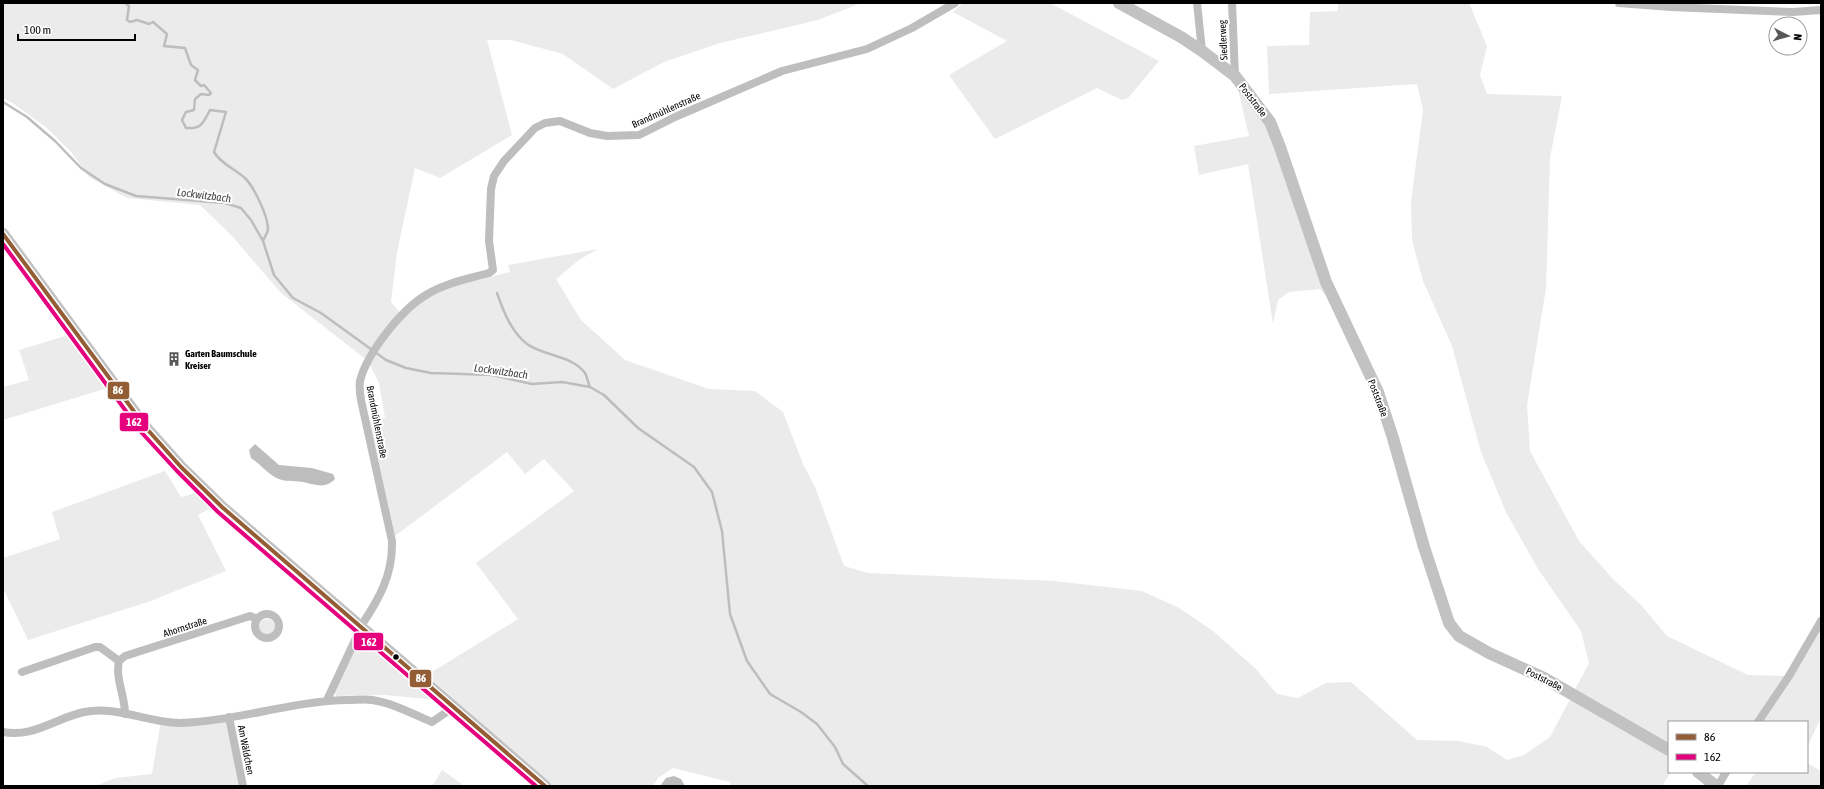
<svg xmlns="http://www.w3.org/2000/svg" width="1824" height="789" viewBox="0 0 1824 789" font-family="'Asap Condensed',sans-serif">
<style>
.green{fill:#ebebeb}
.water{fill:#bdbdbd}
.lines{fill:none;stroke-linecap:round;stroke-linejoin:round}
.stream{stroke:#bdbdbd;stroke-width:2.5}
.street{stroke:#bebebe;stroke-width:8}
.secondary{stroke:#c2c2c2;stroke-width:12}
.bus-1-casing{stroke:#fff;stroke-width:7}
.bus-2-casing{stroke:#fff;stroke-width:7}
.bus-1{stroke:#935e36;stroke-width:4}
.bus-2{stroke:#e5007d;stroke-width:4}
.bus-dot{fill:#000;stroke:#fff;stroke-width:1.5}
.labels{text-anchor:middle;dominant-baseline:central;stroke-width:4;stroke-linejoin:round;paint-order:stroke}
.street-label{font-size:10px;fill:#000;stroke:#fff}
.poi-label{font-size:10px;font-weight:bold;fill:#000;stroke:#fff;text-anchor:start}
.water-label{font-size:11px;font-style:italic;fill:#424242;stroke:#fff}
.line-badge{stroke:#fff;stroke-width:1.5}
.badge-label{font-size:11px;text-anchor:middle;font-weight:bold;fill:#fff}
</style>
<rect width="100%" height="100%" fill="#fff"/>
<path class="green" d="M3,3H861L818,20L720,43L664,62L613,89L563,54L511,40H487L512,135L440,178L415,168L397,252L391,302L402,315L422,298L453,286L510,272L508,265L598,249L579,260L556,279L581,320L625,360L709,389L755,391L783,412L803,464L815,487L844,566L868,573L1054,581L1142,591L1179,608L1213,631L1256,669L1277,694L1298,698L1326,683L1351,682L1417,740L1459,741L1487,747L1507,760L1524,755L1550,737L1589,663L1581,631L1538,569L1506,512L1481,452L1452,346L1423,281L1412,240L1411,202L1423,110L1417,84L1269,94L1267,46L1309,45L1310,12L1338,11V3H1469L1487,46L1480,75L1487,94L1562,96L1550,158L1546,288L1527,405L1530,451L1579,541L1613,579L1642,606L1667,636L1748,675L1789,676L1821,621V718L1807,747V722H1669V772H1671L1662,786H730V782L673,768L658,778L653,786H552L427,675L518,619L476,563L574,491L544,459L525,474L507,452L395,536L370,420L385,418L379,383L368,361L281,293L232,236L200,205L127,198L89,177L71,152L47,128L14,104L3,98Z
M963,3H1050L1159,61L1128,98L1122,100L1097,88L995,139L949,75L1007,41L953,12Z
M1235,76L1270,122L1340,311L1320,289L1289,292L1278,300L1273,324L1248,164L1199,175L1194,146L1249,136Z
M75,333L114,386L3,420V387L29,380L19,350Z
M165,471L181,497L196,493L211,508L198,515L226,571L148,602L28,640L3,588V558L60,539L52,512Z
M259 627a8 8 0 1 1 16 0a8 8 0 1 1-16 0Z
M358,639L375,647L380,655L410,680L420,685L438,700L385,695L336,696L334,691Z
M229,717L243,786H95L115,778L152,774L161,720Z
M1807,763L1821,771V786H1746L1756,772H1807Z
M442,770L462,784L463,786H432Z"/>
<path class="water" d="M255,444L279,465L312,468L333,474L335,479C325,489 316,485 303,482C292,480 283,483 273,476C265,471 259,463 251,458L249,450Z
M674,776L681,779L685,786H660L666,778Z"/>
<g class="lines">
<path class="stream" d="M125,3L129,6L127,20L130,22L137,20L149,24L153,22L167,34L164,46L185,48L191,65L198,70L195,80L201,86L204,85L211,93L209,95L201,94L195,99L194,110L186,112L182,120L186,128C202,129 203,123 210,110L226,112L214,152C221,164 235,169 245,178C254,187 268,216 268,229C268,233 264,237 263,241
M3,102L27,117L55,141L81,168L105,184L136,196L225,203L241,208L251,220L263,241L274,275L293,298L321,313L386,360L406,368L431,373L492,375L532,384L562,382L590,387L604,395L638,428L694,467L712,492L722,531L730,614L747,661L770,694L801,712L817,724L835,747L843,764L868,786
M497,293C503,310 511,332 527,344C543,356 572,355 585,373C587,376 588,383 590,387"/>
<path class="street" d="M1197,3L1202,51
M1232,3L1235,76
M1619,3L1671,7L1793,12L1821,10
M255 626a12 12 0 1 1 24 0a12 12 0 1 1-24 0Z
M361,626C379,599 393,575 392,541L361,400C360,394 359,387 360,381C367,353 401,310 426,295C445,283 468,279 489,273L493,270L489,241L491,189L494,176L504,161L535,128L545,123L560,121L590,133L607,136L639,135L675,117L782,71L867,49L912,28L955,3
M22,672L95,647H100L119,661
M327,700L357,636
M125,714C125,695 115,679 119,661L125,656L250,616L257,619
M229,717L243,786
M1758,722L1789,676L1821,621
M3,732C33,738 56,718 84,712C116,705 148,723 180,723C237,721 292,701 348,700C356,700 365,699 372,700C393,703 413,714 432,722L454,707
M1718,786L1726,772"/>
<path class="secondary" d="M1119,3L1181,37L1202,51L1235,76L1270,122L1280,147L1326,282L1378,392L1393,438L1424,547L1449,623L1459,636L1489,653L1544,678L1669,750
M3,234L147,429L181,467L222,507L545,786
M1698,772L1716,786"/>
<defs>
<path id="bus-1" d="M3,234L147,429L181,467L222,507L545,786"/>
<path id="bus-2" d="M3,244L142,433L177,471L218,512L536,786"/>
</defs>
<use href="#bus-1" class="bus-1-casing"/>
<use href="#bus-2" class="bus-2-casing"/>
<use href="#bus-1" class="bus-1"/>
<use href="#bus-2" class="bus-2"/>
</g>
<defs>
<symbol id="building-bare" viewBox="-9 -9 18 18"><path d="M-4-6H4V6H1V3H-1V6H-4ZM-2.5-4.3h1.7v1.8h-1.7ZM.8-4.3h1.7v1.8H.8ZM-2.5-1h1.7V.8h-1.7ZM.8-1h1.7V.8H.8Z" fill="#595959" stroke="#fff" stroke-width="2.5" paint-order="stroke"/></symbol>
</defs>
<g fill-rule="evenodd">
<use href="#building-bare" x="164" y="349" width="20" height="20"/>
</g>
<circle class="bus-dot" cx="396" cy="657" r="3.5"/>
<g class="labels">
<g class="street-label">
<text transform="translate(1223 40) rotate(-93)">Siedlerweg</text>
<text transform="translate(1253 100) rotate(53)">Poststraße</text>
<text transform="translate(666 110) rotate(-24)">Brandmühlenstraße</text>
<text transform="translate(1378 398) rotate(69)">Poststraße</text>
<text transform="translate(377 422) rotate(79)">Brandmühlenstraße</text>
<text transform="translate(185 627) rotate(-18)">Ahornstraße</text>
<text transform="translate(1544 679) rotate(27)">Poststraße</text>
<text transform="translate(246 750) rotate(79)">Am Wäldchen</text>
</g>
<g class="poi-label">
<text x="185" y="353">Garten Baumschule<tspan x="185" dy="12">Kreiser</tspan></text>
</g>
<g class="water-label">
<text transform="translate(204 195) rotate(7)">Lockwitzbach</text>
<text transform="translate(501 371) rotate(8)">Lockwitzbach</text>
</g>
</g>
<g class="line-badge">
<rect x="107" y="381" width="23" height="19" rx="4" fill="#935e36"/>
<rect x="119" y="412" width="30" height="20" rx="4" fill="#e5007d"/>
<rect x="353" y="632" width="31" height="19" rx="4" fill="#e5007d"/>
<rect x="409" y="669" width="23" height="19" rx="4" fill="#935e36"/>
</g>
<g class="badge-label">
<text x="118" y="394">86</text>
<text x="134" y="426">162</text>
<text x="369" y="646">162</text>
<text x="421" y="682">86</text>
</g>
<rect width="1824" height="789" fill="none" stroke="#000000" stroke-width="8"/>
<rect x="1668" y="721" width="140" height="52" fill="#ffffff" stroke="#999999"/>
<rect x="1676" y="734" width="20" height="6" fill="#935e36" stroke="#999999"/>
<text x="1704" y="741" font-size="12" fill="#000000">86</text>
<rect x="1676" y="754" width="20" height="6" fill="#e5007d" stroke="#999999"/>
<text x="1704" y="761" font-size="12" fill="#000000">162</text>
<g transform="translate(1788 36) rotate(96)"><circle r="19" fill="#ffffff" stroke="#999999"/>
<path d="M0-3L7 15L0 10L-7 15Z" fill="#595959"/>
<text y="-6" font-size="11" font-weight="bold" text-anchor="middle" fill="#000000">N</text>
</g>
<path d="M18 34v6h117v-6" fill="none" stroke="#000000" stroke-width="2"/>
<text x="24" y="34" font-size="12" fill="#000000" stroke="#ffffff" stroke-width="3" paint-order="stroke">100 m</text>
</svg>
